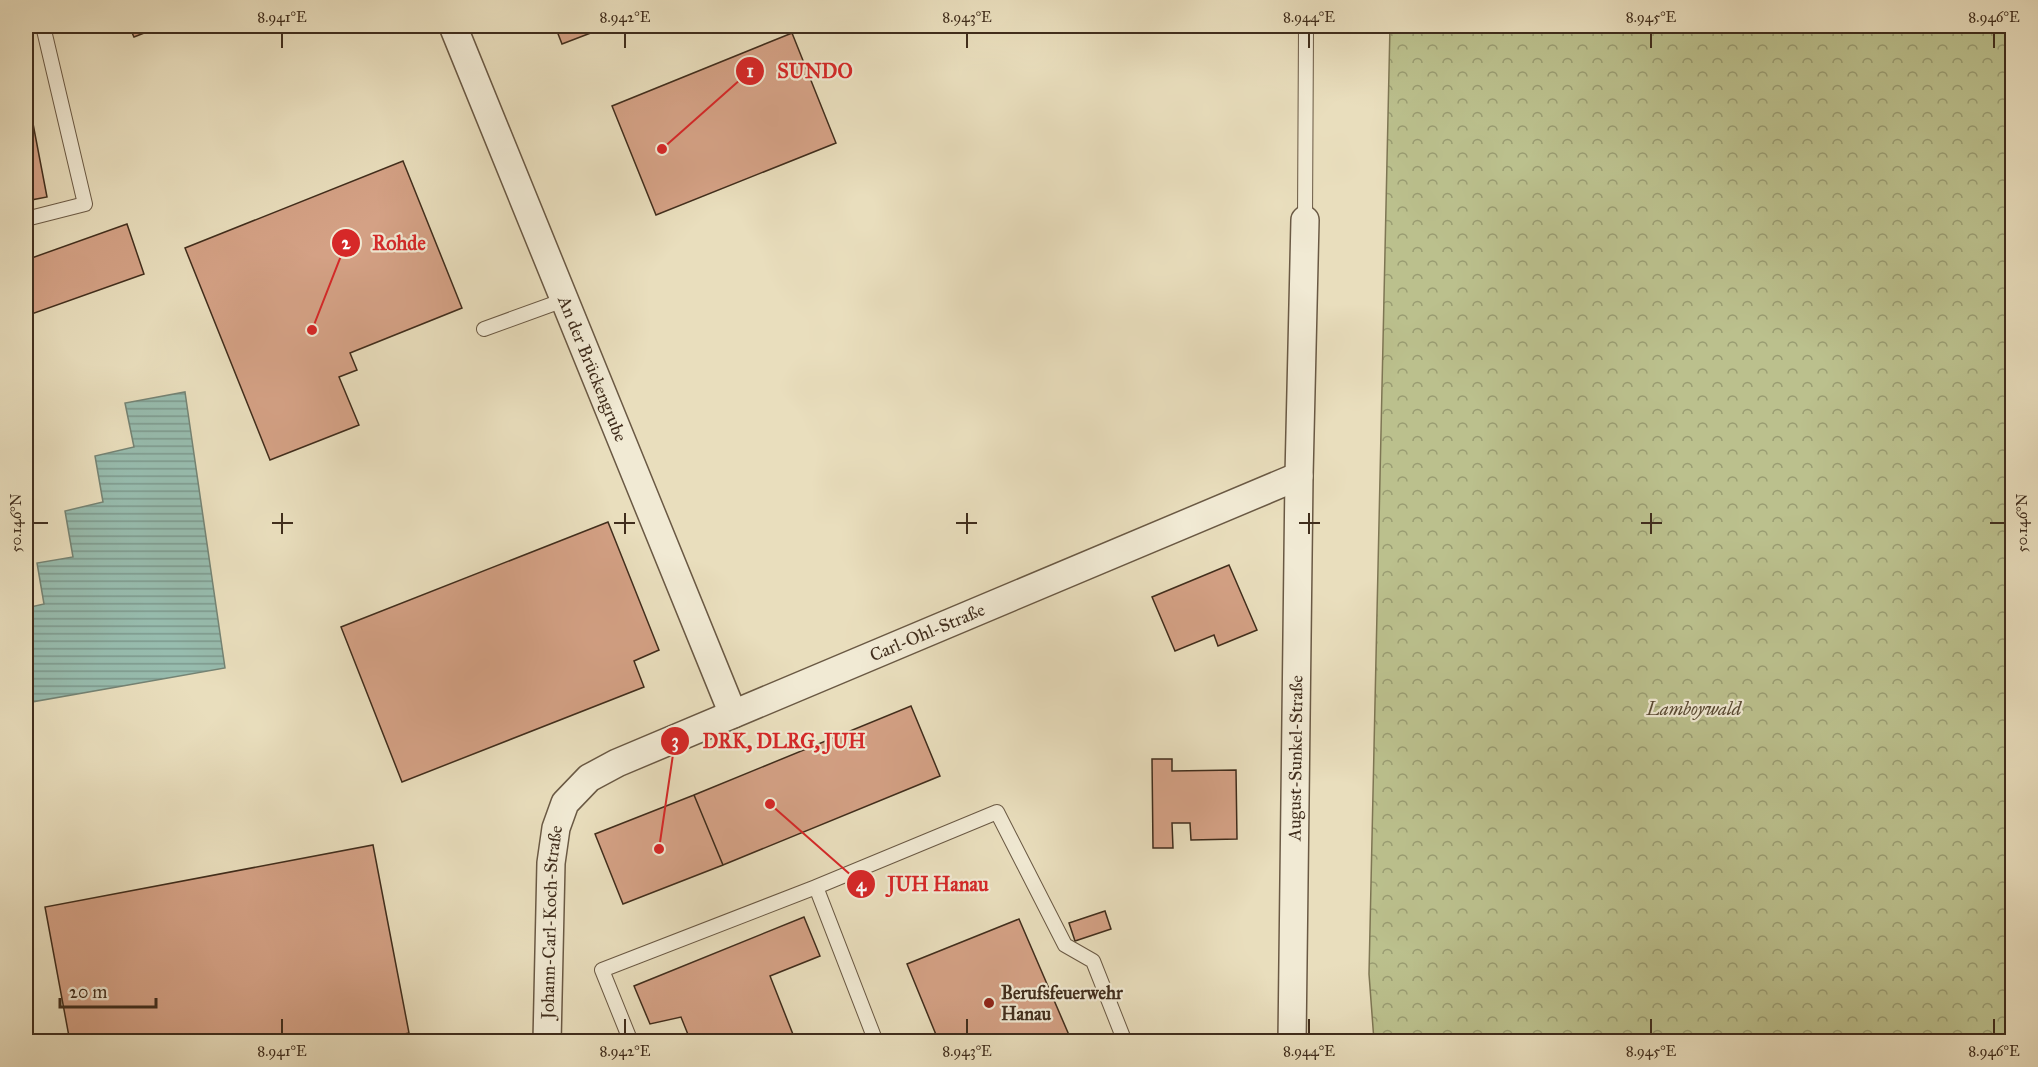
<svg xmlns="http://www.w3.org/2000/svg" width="2038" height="1067" viewBox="0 0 2038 1067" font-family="'IM FELL Great Primer',serif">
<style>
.forest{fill:url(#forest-crowns);stroke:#7e7654;stroke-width:1.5}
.water{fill:url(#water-rules);stroke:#748374;stroke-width:1.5}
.building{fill:#d4a185;stroke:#402d1c;stroke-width:1.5}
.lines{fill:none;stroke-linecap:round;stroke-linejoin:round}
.service-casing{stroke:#6a5944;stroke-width:16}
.minor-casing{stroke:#6a5944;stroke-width:30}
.service{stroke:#f1ead4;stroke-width:14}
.minor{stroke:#f1ead4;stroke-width:27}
.ticks{fill:none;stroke:#402d1c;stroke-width:2}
.poi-dot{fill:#8f2418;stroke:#f1ead4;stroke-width:2}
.labels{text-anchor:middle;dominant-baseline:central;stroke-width:4.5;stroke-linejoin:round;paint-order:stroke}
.street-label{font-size:18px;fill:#402d1c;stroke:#f1ead4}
.park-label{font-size:18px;font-style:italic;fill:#594a33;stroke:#f1ead4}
.poi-label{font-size:18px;font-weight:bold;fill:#402d1c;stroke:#f1ead4;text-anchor:start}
.leader{fill:none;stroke:#d62828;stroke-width:2}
.callout-dot{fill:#d62828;stroke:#f1ead4;stroke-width:2}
.mark-label{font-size:18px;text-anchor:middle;font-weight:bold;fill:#fff}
.callout-label{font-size:20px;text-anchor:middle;font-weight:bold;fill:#d62828;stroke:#f1ead4;stroke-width:4.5;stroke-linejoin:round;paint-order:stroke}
.neatline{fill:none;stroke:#402d1c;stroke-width:2}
.ticks-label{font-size:15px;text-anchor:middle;fill:#402d1c}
</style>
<defs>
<pattern id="forest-crowns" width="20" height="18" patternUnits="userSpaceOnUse" patternTransform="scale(1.5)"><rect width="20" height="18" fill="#bbc08d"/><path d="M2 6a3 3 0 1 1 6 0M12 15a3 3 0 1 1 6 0" fill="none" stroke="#999c72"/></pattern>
<pattern id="water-rules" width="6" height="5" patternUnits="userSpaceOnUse" patternTransform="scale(1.5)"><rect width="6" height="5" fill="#97bcae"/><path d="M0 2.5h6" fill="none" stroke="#7d998d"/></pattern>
</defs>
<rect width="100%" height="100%" fill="#e9debd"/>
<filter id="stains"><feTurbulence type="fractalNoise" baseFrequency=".00333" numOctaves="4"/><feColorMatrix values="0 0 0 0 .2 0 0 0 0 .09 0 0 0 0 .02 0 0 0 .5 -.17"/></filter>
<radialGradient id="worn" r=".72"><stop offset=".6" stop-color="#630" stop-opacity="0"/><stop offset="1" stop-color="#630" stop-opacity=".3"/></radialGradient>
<path class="forest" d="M1390,26H2012V1041H1374L1369,974Z"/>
<path class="water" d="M185,392L225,668L26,703V608L44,604L37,563L73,557L65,511L103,502L95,456L134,447L125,403Z"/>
<path class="building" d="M129,26H162L134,37Z
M555,26H609L562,44Z
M792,33L836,143L656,215L612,106Z
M26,87L47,197L26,201Z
M403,161L462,308L350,353L357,370L339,377L359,425L270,460L185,248Z
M127,224L144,274L26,316V260Z
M608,522L659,650L634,661L644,687L402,782L341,627Z
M1229,565L1257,630L1218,646L1214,635L1175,651L1152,597Z
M911,706L940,776L723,865L694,795Z
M1152,759H1172V771L1236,770L1237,839L1191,840L1190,823H1172L1173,848H1153Z
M694,795L723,865L623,904L595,834Z
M373,845L409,1033L367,1042H70L45,907Z
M1105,911L1111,929L1075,941L1069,923Z
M804,917L820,956L770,976L796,1042H691L681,1017L650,1024L634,986Z
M1019,919L1072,1042H939L907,964Z"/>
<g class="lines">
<defs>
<path id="service" d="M26,219L85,204L43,26
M1305,220L1306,26
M484,329L564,300
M816,887L997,812L1065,945L1093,961L1125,1042
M631,1042L602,970L816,887L876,1042"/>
<g id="minor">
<path id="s1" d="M453,26L733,714"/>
<path id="s2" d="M547,1042L551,863L556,828L565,803L589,778L617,763L1299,476"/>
<path id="s3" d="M1292,1042L1299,476L1305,220"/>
</g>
</defs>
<use href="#service" class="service-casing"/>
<use href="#minor" class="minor-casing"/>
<use href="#service" class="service"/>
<use href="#minor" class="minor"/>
</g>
<path class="ticks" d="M282,33V48M625,33V48M967,33V48M1309,33V48M1651,33V48M1994,33V48M282,513V534M625,513V534M967,513V534M1309,513V534M1651,513V534M33,523H48M272,523H293M614,523H635M956,523H977M1299,523H1320M1641,523H1662M1990,523H2005M282,1019V1034M625,1019V1034M967,1019V1034M1309,1019V1034M1651,1019V1034M1994,1019V1034"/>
<circle class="poi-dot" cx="989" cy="1003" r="6"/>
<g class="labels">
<g class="street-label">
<text stroke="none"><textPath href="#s1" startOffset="370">An der Brückengrube</textPath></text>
<text stroke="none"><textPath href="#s2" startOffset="644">Carl-Ohl-Straße</textPath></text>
<text stroke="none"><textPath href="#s3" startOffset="284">August-Sunkel-Straße</textPath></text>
<text stroke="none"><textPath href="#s2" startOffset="120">Johann-Carl-Koch-Straße</textPath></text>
</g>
<g class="park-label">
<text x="1694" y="709">Lamboywald</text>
</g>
<g class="poi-label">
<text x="1001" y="993">Berufsfeuerwehr<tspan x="1001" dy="21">Hanau</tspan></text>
</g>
</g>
<path class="leader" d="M662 149L750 71M312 330L346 243M659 849L675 741M770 804L861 884"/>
<g class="callout-dot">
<circle cx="662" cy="149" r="6"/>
<circle cx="312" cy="330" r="6"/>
<circle cx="659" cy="849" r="6"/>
<circle cx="770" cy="804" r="6"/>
<circle cx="750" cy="71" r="15"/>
<circle cx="346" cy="243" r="15"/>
<circle cx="675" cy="741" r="15"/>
<circle cx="861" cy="884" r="15"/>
</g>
<g class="mark-label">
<text x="750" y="77">1</text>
<text x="346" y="249">2</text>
<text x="675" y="747">3</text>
<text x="861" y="891">4</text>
</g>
<g class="callout-label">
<text x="815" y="78">SUNDO</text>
<text x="399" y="250">Rohde</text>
<text x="784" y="748">DRK, DLRG, JUH</text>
<text x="938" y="891">JUH Hanau</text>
</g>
<rect width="2038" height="1067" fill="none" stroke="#e9debd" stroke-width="66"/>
<path d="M60 998v9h96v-9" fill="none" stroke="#402d1c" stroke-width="3"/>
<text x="69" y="998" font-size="18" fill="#402d1c" stroke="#f1ead4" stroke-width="4.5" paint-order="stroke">20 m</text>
<rect x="33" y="33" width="1972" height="1001" class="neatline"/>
<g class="ticks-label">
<text x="282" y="22">8.941°E</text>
<text x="625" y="22">8.942°E</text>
<text x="967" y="22">8.943°E</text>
<text x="1309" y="22">8.944°E</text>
<text x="1651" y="22">8.945°E</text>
<text x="1994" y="22">8.946°E</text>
<text transform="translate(16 523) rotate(-90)" y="5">50.146°N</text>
<text transform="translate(2022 523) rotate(-90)" y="5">50.146°N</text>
<text x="282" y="1056">8.941°E</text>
<text x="625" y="1056">8.942°E</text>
<text x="967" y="1056">8.943°E</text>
<text x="1309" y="1056">8.944°E</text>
<text x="1651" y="1056">8.945°E</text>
<text x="1994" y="1056">8.946°E</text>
</g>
<rect width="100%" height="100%" filter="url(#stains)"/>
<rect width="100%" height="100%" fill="url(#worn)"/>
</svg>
